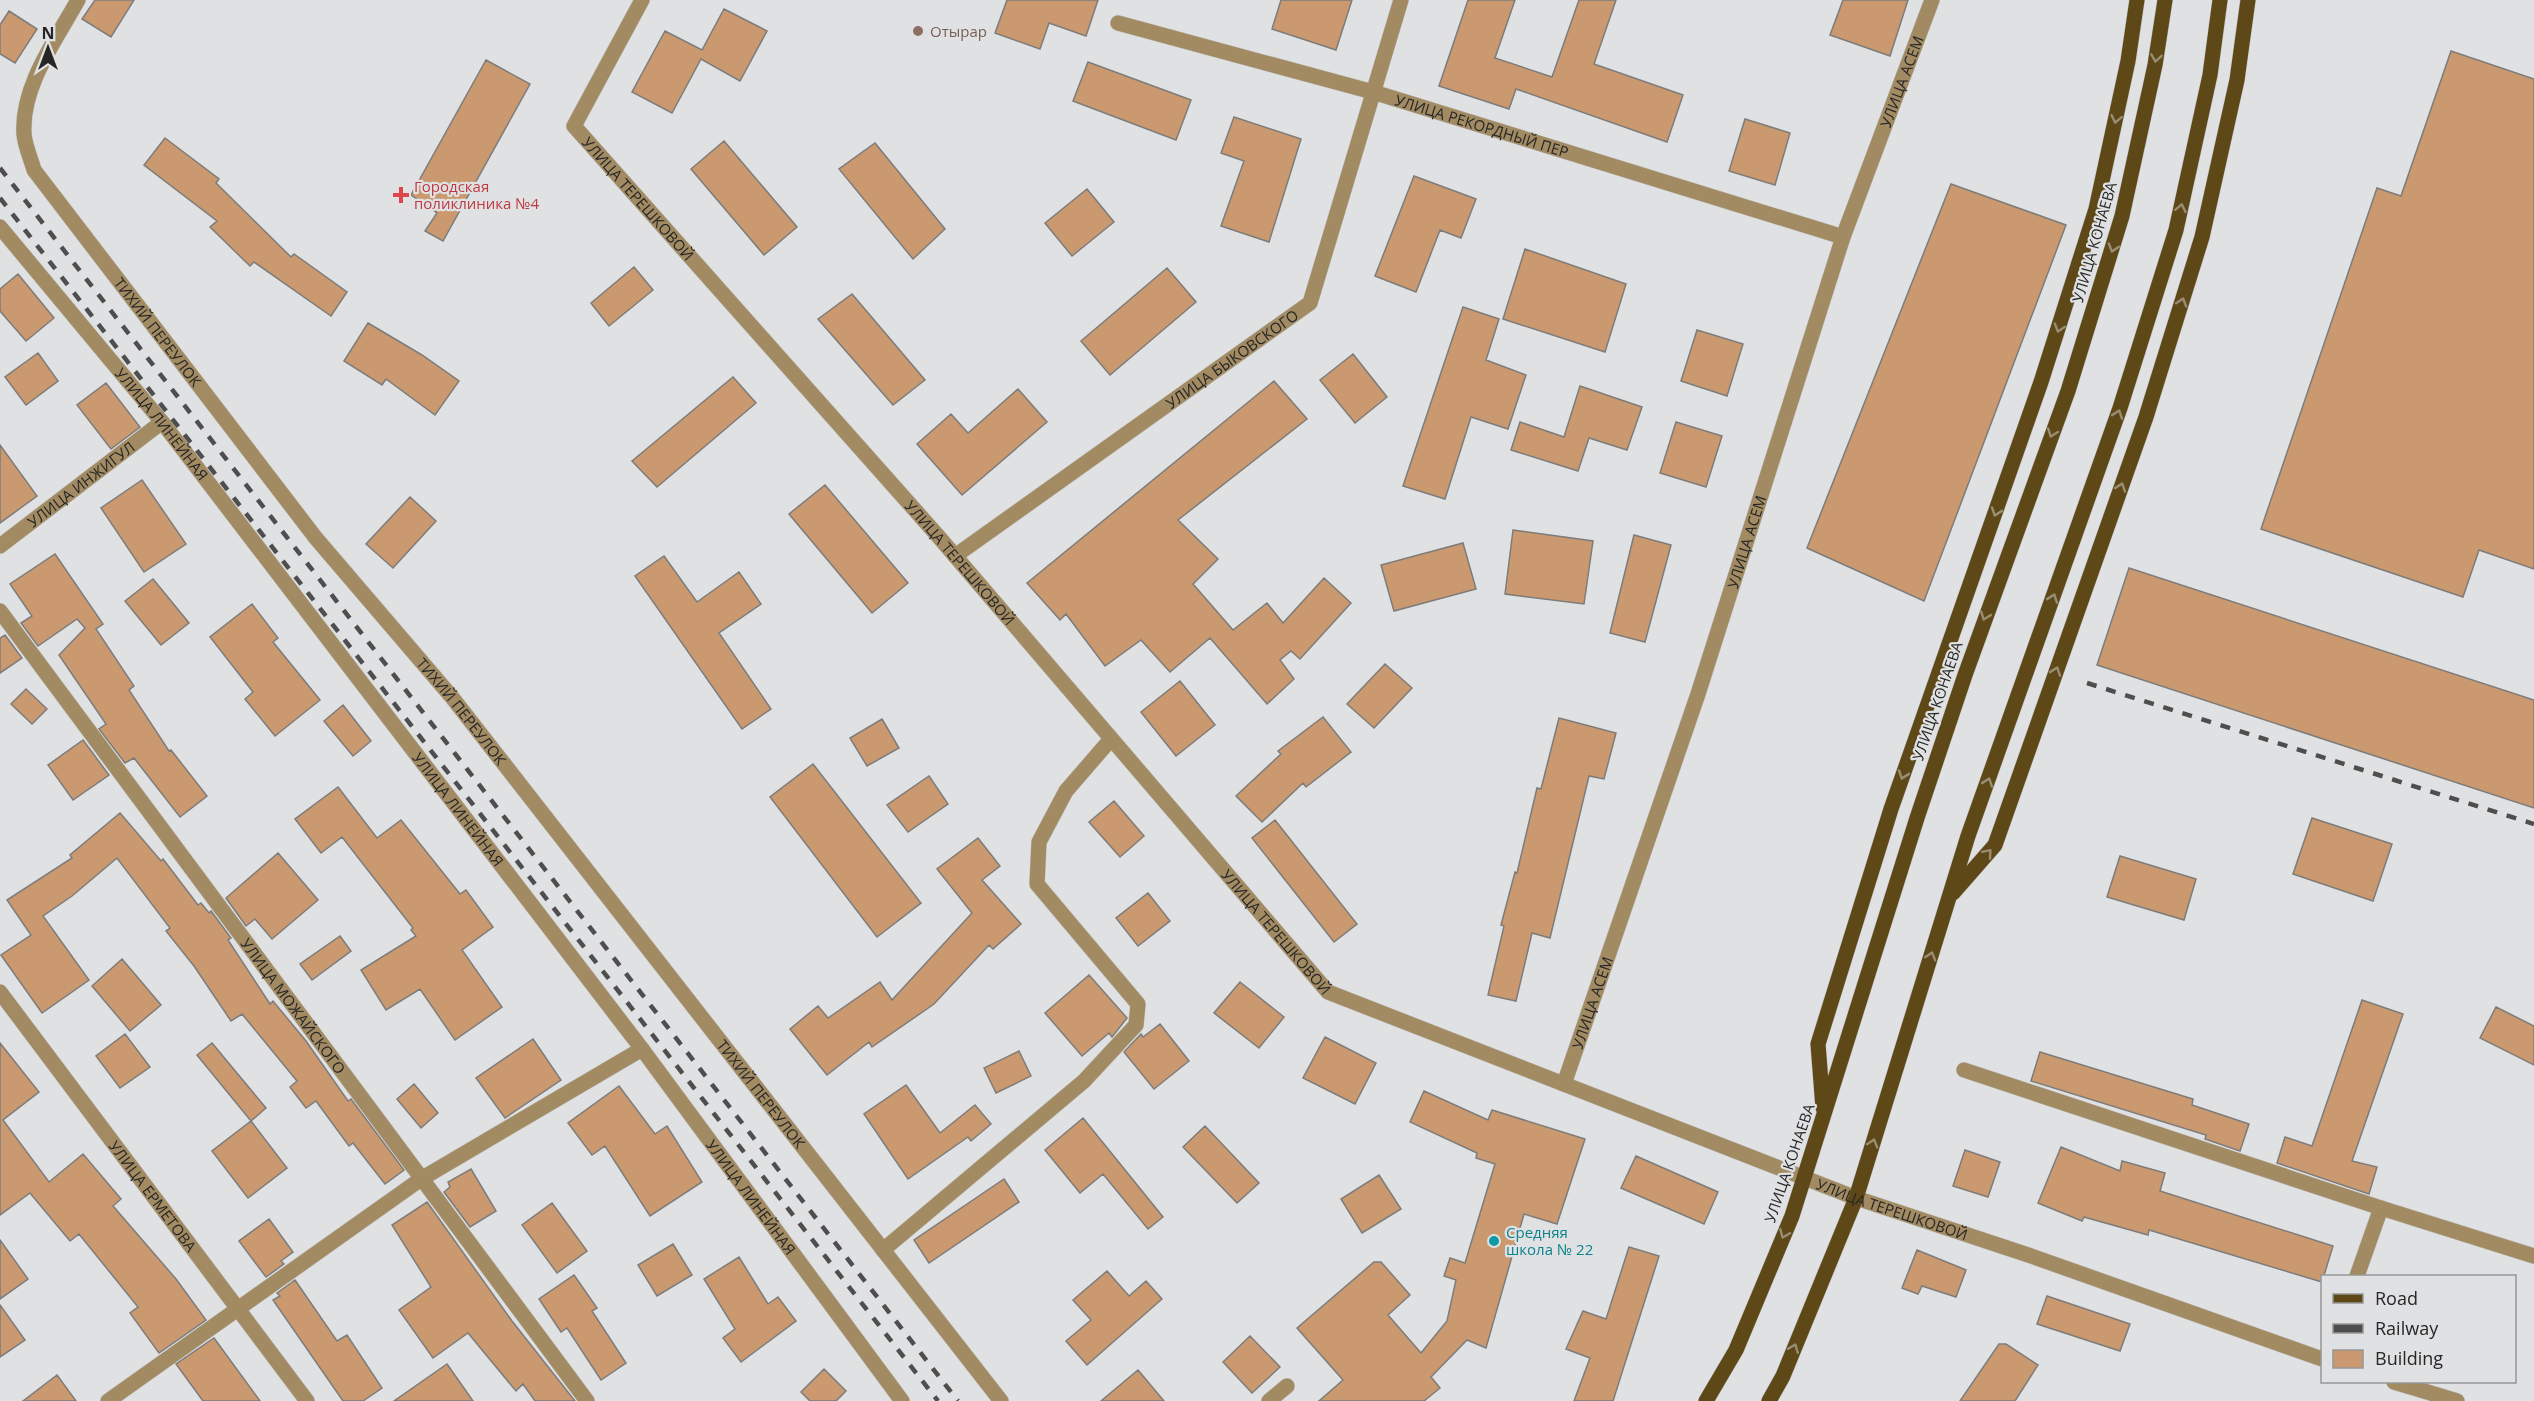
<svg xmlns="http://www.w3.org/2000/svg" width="2534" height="1401" viewBox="0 0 2534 1401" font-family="'Open Sans',sans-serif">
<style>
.building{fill:#ca9970;stroke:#7d7c7b;stroke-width:1.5}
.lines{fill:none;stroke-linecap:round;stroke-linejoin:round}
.minor-casing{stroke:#bfbfc0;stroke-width:16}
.major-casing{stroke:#bfbfc0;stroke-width:16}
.minor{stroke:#a28b62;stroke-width:15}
.major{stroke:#5f4818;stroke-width:15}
.rail{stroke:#4e4e4f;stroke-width:4.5;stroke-dasharray:10 10;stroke-linecap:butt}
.oneway{stroke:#998d73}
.education-dot{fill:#8d6e63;stroke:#e0e1e2;stroke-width:2}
.health-dot{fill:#e0444e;stroke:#e0e1e2;stroke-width:2}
.culture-dot{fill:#0f9aa8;stroke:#e0e1e2;stroke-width:2}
.labels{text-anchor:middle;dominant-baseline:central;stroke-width:4.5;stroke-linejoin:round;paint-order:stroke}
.education-label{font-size:15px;fill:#785e54;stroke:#e0e1e2;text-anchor:start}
.street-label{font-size:15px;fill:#262627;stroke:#e0e1e2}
.health-label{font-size:15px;fill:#be3a42;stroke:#e0e1e2;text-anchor:start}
.culture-label{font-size:15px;fill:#0d838f;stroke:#e0e1e2;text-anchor:start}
</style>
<rect width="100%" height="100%" fill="#e0e1e2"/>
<path class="building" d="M95,0H134L111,37L82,19Z
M1007,0H1098L1086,36L1049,23L1040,49L995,33Z
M1281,0H1352L1336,50L1272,29Z
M1468,0H1515L1495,58L1552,77L1579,0H1616L1594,64L1683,95L1667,142L1516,89L1509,109L1439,86Z
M1843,0H1908L1890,56L1830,35Z
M724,9L767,31L740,81L701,59L672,113L632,92L665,31L702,50Z
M9,11L37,29L15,63L0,54V25Z
M2451,51L2534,79V569L2479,550L2463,597L2261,529L2377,188L2401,196Z
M486,60L530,84L443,241L425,231L437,213L411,195Z
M1088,62L1191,100L1176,140L1073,101Z
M1234,117L1301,139L1269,242L1221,226L1244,161L1221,153Z
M1745,119L1790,133L1775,185L1729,171Z
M165,138L219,179L216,183L291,257L294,254L347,292L331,316L254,262L250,266L210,227L217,221L144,165Z
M724,141L797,227L764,255L691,169Z
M875,143L945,229L913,259L839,169Z
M1414,176L1476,199L1461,238L1440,230L1416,292L1375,276Z
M1951,184L2066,225L1924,601L1807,548Z
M1087,189L1114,222L1072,256L1045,223Z
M1525,249L1626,284L1605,352L1503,319Z
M634,267L653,290L609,326L591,303Z
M1167,268L1196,302L1110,375L1081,341Z
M18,274L54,318L26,341L0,311V289Z
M852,294L925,380L893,405L818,319Z
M1463,307L1499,319L1486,360L1526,375L1508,429L1471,417L1445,499L1403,486Z
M368,323L422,355L459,381L435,415L386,379L382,385L344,361Z
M1697,330L1743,344L1727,396L1681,381Z
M38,353L58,381L26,405L5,377Z
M1353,354L1387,397L1355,423L1320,380Z
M733,377L756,403L657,487L632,461Z
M1274,381L1307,419L1178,520L1218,559L1193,584L1233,630L1267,603L1283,623L1324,578L1351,603L1300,659L1291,651L1280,660L1294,679L1267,704L1210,638L1170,672L1141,640L1105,666L1066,614L1060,620L1027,583Z
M106,383L140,427L111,449L77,405Z
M1580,386L1642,407L1627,450L1589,438L1578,471L1511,450L1520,422L1564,437Z
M1018,389L1047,422L962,495L917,444L951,414L968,433Z
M1676,422L1722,436L1706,487L1660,473Z
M0,445L37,496L0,523Z
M142,480L186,544L144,572L101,508Z
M825,485L908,583L872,613L789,514Z
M410,497L436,521L393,568L366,544Z
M1513,530L1593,541L1584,604L1505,594Z
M1634,535L1671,545L1645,642L1610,633Z
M1463,543L1476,589L1394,611L1381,565Z
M55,554L103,624L96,629L134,686L129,690L169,751L171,750L207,796L180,817L134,758L125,763L99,729L106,724L59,655L85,628L77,619L38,646L21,623L32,616L10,584Z
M664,556L697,602L739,572L761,604L719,633L771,709L742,729L635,576Z
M2129,568L2534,700V808L2097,665Z
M153,579L189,623L161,645L125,601Z
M252,604L278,638L273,642L320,700L275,736L245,699L253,692L210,637Z
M5,635L22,658L0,673V638Z
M1385,664L1412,688L1374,728L1347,704Z
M1180,681L1215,725L1176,756L1141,712Z
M26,689L47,709L32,724L11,704Z
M343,705L371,741L353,756L324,721Z
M1323,717L1351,752L1306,787L1303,783L1262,822L1236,796L1281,754L1278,751Z
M1559,718L1616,733L1604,779L1589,776L1550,938L1532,933L1516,1001L1488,995L1504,926L1501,925L1515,872L1517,873L1537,788L1541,789Z
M882,719L899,748L867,766L850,738Z
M83,740L109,775L73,800L48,765Z
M813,764L921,903L877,937L770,797Z
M929,776L948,804L908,832L887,805Z
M338,787L377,838L401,820L460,894L466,890L493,927L462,950L502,1007L455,1040L420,989L386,1010L361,970L416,936L411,930L413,928L342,837L321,853L295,819Z
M1114,801L1144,836L1120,857L1089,822Z
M120,813L161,861L163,859L198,905L201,903L209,913L211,911L231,938L228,940L270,1004L273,1001L306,1041L348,1101L351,1099L404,1170L385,1184L353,1143L349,1146L316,1101L306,1108L290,1087L297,1081L242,1014L231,1021L194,966L166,931L170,928L117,858L72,896L43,916L89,980L42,1013L1,955L31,935L7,900L72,858L70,855Z
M2312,818L2392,844L2373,901L2293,874Z
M1275,820L1357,924L1334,942L1252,838Z
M978,838L1000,866L982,880L1021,924L993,949L989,945L934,1004L872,1047L869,1042L827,1075L790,1029L818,1006L828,1018L880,982L892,1000L972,913L937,869Z
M278,853L318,900L272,939L255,919L246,926L226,898Z
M2120,856L2196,879L2184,920L2107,897Z
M1148,893L1170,921L1138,946L1116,918Z
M340,936L351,951L312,980L300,964Z
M122,959L161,1005L130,1031L92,986Z
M1089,975L1127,1018L1112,1037L1109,1033L1082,1056L1045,1013Z
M1240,982L1284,1017L1259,1048L1214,1013Z
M2362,1000L2403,1014L2352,1161L2377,1167L2369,1194L2277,1163L2285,1137L2312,1146Z
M2496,1007L2534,1026V1065L2480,1038Z
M1160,1024L1189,1061L1154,1089L1124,1052L1141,1034L1143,1037Z
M125,1034L150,1067L120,1088L96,1056Z
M1325,1037L1376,1063L1355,1104L1303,1078Z
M533,1039L561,1080L505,1118L476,1078Z
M0,1043L39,1092L3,1120L49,1182L83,1154L121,1199L113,1206L176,1279L206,1320L159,1353L130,1313L138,1307L79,1234L70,1241L30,1193L0,1215Z
M212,1043L266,1108L251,1121L197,1055Z
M1019,1051L1031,1076L996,1093L984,1068Z
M2040,1052L2193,1099L2192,1105L2249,1124L2240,1151L2205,1139L2206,1135L2031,1081Z
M414,1084L438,1113L421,1128L397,1099Z
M906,1085L940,1133L975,1105L991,1124L971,1141L968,1137L908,1179L864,1114Z
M619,1086L655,1134L667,1126L702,1182L650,1216L605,1146L592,1155L568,1123Z
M1424,1091L1488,1120L1492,1110L1585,1139L1557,1224L1524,1214L1486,1348L1467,1340L1431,1377L1440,1388L1424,1401H1319L1343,1380L1297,1328L1374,1262H1381L1410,1295L1388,1315L1421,1353L1447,1321L1456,1280L1444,1276L1450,1258L1465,1263L1495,1164L1476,1158L1477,1153L1410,1122Z
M1083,1118L1163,1217L1148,1229L1103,1174L1080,1193L1045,1150Z
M251,1121L287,1168L248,1198L212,1151Z
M1205,1126L1259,1183L1237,1203L1183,1147Z
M2061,1147L2120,1171L2122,1161L2165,1173L2160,1191L2333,1246L2322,1282L2149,1230L2148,1235L2084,1217L2082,1221L2038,1203Z
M1965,1150L2000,1162L1988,1197L1953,1186Z
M1636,1156L1718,1192L1704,1224L1621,1188Z
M471,1169L496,1211L470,1227L444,1192L450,1187L448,1182Z
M1379,1175L1401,1209L1362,1233L1341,1199Z
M1004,1179L1019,1202L929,1263L914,1240Z
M427,1202L512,1321L575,1401H535L523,1384L516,1391L468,1333L433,1358L399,1310L431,1287L392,1225Z
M552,1203L587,1251L557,1273L522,1225Z
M269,1219L293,1252L281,1261L284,1264L266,1277L239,1241Z
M0,1240L28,1279L0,1299Z
M673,1244L692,1275L657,1296L638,1265Z
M1629,1247L1659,1256L1613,1401H1574L1590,1358L1566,1349L1583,1311L1606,1319Z
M1917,1250L1966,1270L1956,1297L1922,1286L1918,1294L1902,1288Z
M739,1257L768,1304L778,1297L796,1321L741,1362L723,1338L735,1329L704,1279Z
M1107,1271L1129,1296L1146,1281L1162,1299L1087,1365L1066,1341L1091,1320L1073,1300Z
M574,1275L597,1308L592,1311L626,1363L601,1380L567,1328L561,1332L539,1299Z
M295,1280L337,1341L347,1335L382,1388L363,1401H343L273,1300L280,1296L277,1293Z
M2047,1296L2130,1324L2120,1351L2037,1324Z
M0,1305L25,1340L0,1357Z
M1250,1336L1280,1367L1252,1393L1223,1362Z
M214,1338L260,1401H203L176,1364Z
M1999,1344H2006L2038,1365L2015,1401H1960Z
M447,1364L473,1401H394Z
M824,1369L846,1391L836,1401H810L801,1392Z
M1138,1370L1164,1401H1101Z
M57,1375L76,1401H23Z"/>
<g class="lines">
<defs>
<g id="minor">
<path id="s1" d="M78,0C56,40 21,86 24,134C25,146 31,159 34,170L315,537L451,696L1001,1401"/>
<path id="s2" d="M642,0L574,126L938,536L1328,992L1856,1198L2034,1257L2322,1359"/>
<path id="s3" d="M1118,23L1373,92L1843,237"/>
<path id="s4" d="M0,227L162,422L642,1049L902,1401"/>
<path id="s5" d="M0,546L162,422"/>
<path id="s6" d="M955,556L1310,303L1401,0"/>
<path id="s7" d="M0,611L587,1401"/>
<path id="s8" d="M0,992L307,1401"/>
<path d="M1964,1070L2381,1208L2534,1256"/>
<path id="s9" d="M1564,1084L1698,694L1843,237L1932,0"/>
<path d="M883,1250L1084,1081L1136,1025L1138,1004L1037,884L1039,842L1066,791L1111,739"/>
<path d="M2357,1276L2381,1208"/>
<path d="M2394,1382L2457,1401"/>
<path d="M108,1401L421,1179L642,1049"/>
<path d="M1269,1401L1287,1386"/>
</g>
<path id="major" d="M1953,893L1995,845L2146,417L2202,237L2237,80L2248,0
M1823,1108L1818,1044L1891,809L2041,382L2096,209L2128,61L2137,0
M1706,1401L1736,1350L1792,1216L1917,818L1965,675L2068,391L2122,216L2155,65L2165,0
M1769,1401L1783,1376L1856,1198L1968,836L2120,408L2176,230L2210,75L2220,0"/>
</defs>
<use href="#minor" class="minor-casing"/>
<use href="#major" class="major-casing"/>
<use href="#minor" class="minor"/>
<use href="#major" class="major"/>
<path class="rail" d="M0,168L958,1401
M0,198L938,1401
M2087,683L2534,824"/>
</g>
<defs><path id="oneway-chevron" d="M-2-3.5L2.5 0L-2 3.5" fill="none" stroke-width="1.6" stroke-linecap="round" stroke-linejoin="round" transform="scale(1.5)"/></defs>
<g class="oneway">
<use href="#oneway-chevron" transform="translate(2156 58) rotate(99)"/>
<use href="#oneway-chevron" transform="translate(2116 119) rotate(102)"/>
<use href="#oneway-chevron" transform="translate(2181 208) rotate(-78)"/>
<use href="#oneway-chevron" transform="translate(2113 248) rotate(107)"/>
<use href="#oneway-chevron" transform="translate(2182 302) rotate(-73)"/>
<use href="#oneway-chevron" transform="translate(2059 328) rotate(107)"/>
<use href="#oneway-chevron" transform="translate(2118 414) rotate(-71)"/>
<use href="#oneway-chevron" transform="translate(2052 433) rotate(110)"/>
<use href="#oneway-chevron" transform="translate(2121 487) rotate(-71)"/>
<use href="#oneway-chevron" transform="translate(1996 512) rotate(109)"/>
<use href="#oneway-chevron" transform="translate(2053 598) rotate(-71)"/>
<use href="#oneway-chevron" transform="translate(1985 616) rotate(110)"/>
<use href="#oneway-chevron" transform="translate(2056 671) rotate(-71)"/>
<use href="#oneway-chevron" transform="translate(1903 775) rotate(109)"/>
<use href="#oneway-chevron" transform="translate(1988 782) rotate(-71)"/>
<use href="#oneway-chevron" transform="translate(1988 853) rotate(-49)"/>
<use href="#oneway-chevron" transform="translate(1931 956) rotate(-73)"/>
<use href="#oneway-chevron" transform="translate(1873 1143) rotate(-73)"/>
<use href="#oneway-chevron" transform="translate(1784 1234) rotate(113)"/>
<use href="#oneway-chevron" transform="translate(1794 1348) rotate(-68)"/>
</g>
<circle class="education-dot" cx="918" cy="31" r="6"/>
<path class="health-dot" d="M398 186h6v6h6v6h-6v6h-6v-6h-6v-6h6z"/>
<circle class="culture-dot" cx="1494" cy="1241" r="6"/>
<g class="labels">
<g class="education-label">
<text x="930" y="31">Отырар</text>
</g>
<g class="street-label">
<text stroke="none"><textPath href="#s9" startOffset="1058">УЛИЦА АСЕМ</textPath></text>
<text stroke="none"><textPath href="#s3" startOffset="378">УЛИЦА РЕКОРДНЫЙ ПЕР</textPath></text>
<text stroke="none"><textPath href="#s2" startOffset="240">УЛИЦА ТЕРЕШКОВОЙ</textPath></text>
<text transform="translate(2094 242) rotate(-74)">УЛИЦА КОНАЕВА</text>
<text stroke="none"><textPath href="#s1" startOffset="388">ТИХИЙ ПЕРЕУЛОК</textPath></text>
<text stroke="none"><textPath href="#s6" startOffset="340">УЛИЦА БЫКОВСКОГО</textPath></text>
<text stroke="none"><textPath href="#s4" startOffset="255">УЛИЦА ЛИНЕЙНАЯ</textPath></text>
<text stroke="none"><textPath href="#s5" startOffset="102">УЛИЦА ИНЖИГУЛ</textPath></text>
<text stroke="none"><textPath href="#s9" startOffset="572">УЛИЦА АСЕМ</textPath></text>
<text stroke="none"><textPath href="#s2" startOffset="726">УЛИЦА ТЕРЕШКОВОЙ</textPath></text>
<text transform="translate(1937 701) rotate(-71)">УЛИЦА КОНАЕВА</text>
<text stroke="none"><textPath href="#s1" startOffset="874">ТИХИЙ ПЕРЕУЛОК</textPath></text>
<text stroke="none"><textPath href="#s4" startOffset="741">УЛИЦА ЛИНЕЙНАЯ</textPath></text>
<text stroke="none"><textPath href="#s2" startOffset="1212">УЛИЦА ТЕРЕШКОВОЙ</textPath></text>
<text stroke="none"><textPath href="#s9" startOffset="86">УЛИЦА АСЕМ</textPath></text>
<text stroke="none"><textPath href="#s7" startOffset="492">УЛИЦА МОЖАЙСКОГО</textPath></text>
<text stroke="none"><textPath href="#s1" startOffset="1360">ТИХИЙ ПЕРЕУЛОК</textPath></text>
<text transform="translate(1789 1163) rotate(-71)">УЛИЦА КОНАЕВА</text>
<text stroke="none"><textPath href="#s8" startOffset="255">УЛИЦА ЕРМЕТОВА</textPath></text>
<text stroke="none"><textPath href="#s4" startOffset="1227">УЛИЦА ЛИНЕЙНАЯ</textPath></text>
<text stroke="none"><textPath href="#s2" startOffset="1896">УЛИЦА ТЕРЕШКОВОЙ</textPath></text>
</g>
<g class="health-label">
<text x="414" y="186">Городская<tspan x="414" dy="17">поликлиника №4</tspan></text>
</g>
<g class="culture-label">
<text x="1506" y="1232">Средняя<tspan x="1506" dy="17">школа № 22</tspan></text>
</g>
</g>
<rect x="2321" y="1275" width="195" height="108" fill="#e0e1e2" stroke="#969697" stroke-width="1.5"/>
<rect x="2333" y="1294" width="30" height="9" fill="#5f4818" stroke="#969697" stroke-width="1.5"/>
<text x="2375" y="1305" font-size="18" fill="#262627">Road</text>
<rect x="2333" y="1324" width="30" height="9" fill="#4e4e4f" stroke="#969697" stroke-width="1.5"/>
<text x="2375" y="1335" font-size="18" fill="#262627">Railway</text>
<rect x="2333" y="1350" width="30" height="18" fill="#ca9970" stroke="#969697" stroke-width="1.5"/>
<text x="2375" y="1365" font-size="18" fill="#262627">Building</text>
<g transform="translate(48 48)" stroke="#e0e1e2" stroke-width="4.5" paint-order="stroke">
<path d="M0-4.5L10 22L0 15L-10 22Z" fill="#262627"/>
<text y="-9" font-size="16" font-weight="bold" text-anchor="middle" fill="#262627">N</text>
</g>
</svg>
